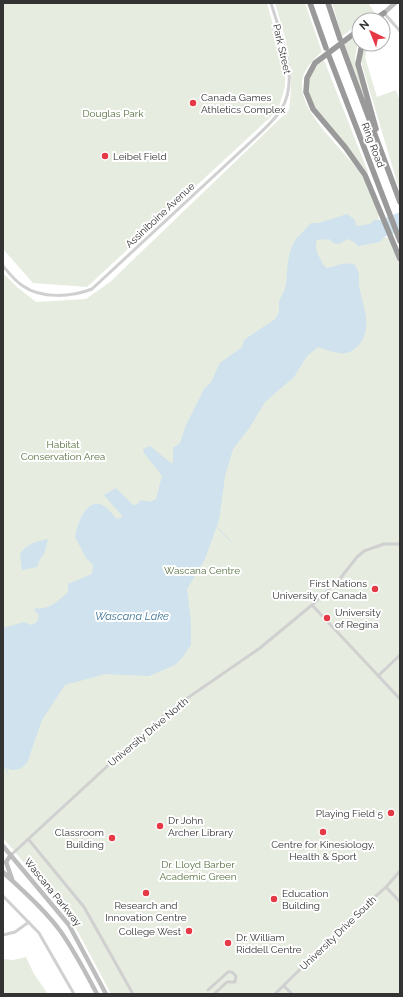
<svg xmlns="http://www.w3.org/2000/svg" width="403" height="997" viewBox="0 0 403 997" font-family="Raleway,sans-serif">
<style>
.green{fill:#e6ecdf}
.water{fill:#cfe2ee}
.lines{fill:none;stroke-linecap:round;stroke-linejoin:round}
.stream{stroke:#cfe2ee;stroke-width:1}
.street{stroke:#d0d0d0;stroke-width:3}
.secondary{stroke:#bdbdbd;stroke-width:4.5}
.highway{stroke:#9a9a9a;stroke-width:5.5}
.poi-dot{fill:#e63946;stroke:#fff;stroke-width:1.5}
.labels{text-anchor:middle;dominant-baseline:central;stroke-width:4;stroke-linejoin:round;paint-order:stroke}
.street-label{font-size:10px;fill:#333;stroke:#fff}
.poi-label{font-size:10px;fill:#333;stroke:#fff;text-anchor:start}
.park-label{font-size:10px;fill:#56703f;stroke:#fff}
.water-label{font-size:11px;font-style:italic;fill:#3f7597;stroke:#fff}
</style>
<rect width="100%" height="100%" fill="#fff"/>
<path class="green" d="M3,3H267L285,68V87L278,110L87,287L33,283L3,249Z
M275,3H305L322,52C317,55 316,58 312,62C277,97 342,146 361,174C369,186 374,202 380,215L378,216L384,237L389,238L400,266V994H111L70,917L3,838V273L17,287L36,302L86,299L110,282L289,110C295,67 287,43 275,3Z
M332,3H368L375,13L365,20H359V24L342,36Z
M359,34L355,58L370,112L344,45Z
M364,44H369L365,57L377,97L396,90L400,102V192L362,65L361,55Z
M324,60L368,172L365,173L313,105C305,88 307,70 324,60Z
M26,957L34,974L48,994H3V959L13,960Z"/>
<path class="water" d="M400,212V231L384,237L380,242L358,246L354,242L348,239L339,244L333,243L329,239L317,240C313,248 321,262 326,268C338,266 344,261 355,265C362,276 357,279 360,291C365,311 374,335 353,350C349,353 344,354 339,353C332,352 325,349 318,347L307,356L294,377L265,402L250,427L233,449L225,476L219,520L205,559L187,589L191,622V645L182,658L175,665L149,676L105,674L65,685L42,720L27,763L20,769L12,770L6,768L3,769V628L24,622L31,625L37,622L39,615L35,611V608C48,611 58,601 68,592V584L92,574L93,565L86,558L75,537C77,526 84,501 100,504C106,506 113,515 117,519L123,517L104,495L116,488L133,505L139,504L138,502L142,500L150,502L156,499L162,476L144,453L143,449L150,446L171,463L173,462V448L180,443L186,425L204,389L211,382L220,363L242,347L244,340L275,319C282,310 277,307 280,299C282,295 284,292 285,288C289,271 285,256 296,239C300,234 306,229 311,223H319L347,214L355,220L356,226L370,224L374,220H381Z
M48,539L44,554L40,559L37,567L22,570L20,554C28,543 35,542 48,539Z"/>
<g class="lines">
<path class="stream" d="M216,526L231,542
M6,768L8,774"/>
<path class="street" d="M384,13L400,31
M3,266C9,273 15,281 23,286C41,299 72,297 92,289L257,136C266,127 276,119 282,108C300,77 280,34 271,3
M312,605L400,699
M378,676L400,655
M29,840L84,907L133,994
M11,855L140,736L173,708L260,648L312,605L339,580L357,557L364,551L384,544H400
M386,887L400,902
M3,896L39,933L74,994
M3,935L15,932L29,922
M284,986L292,994
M208,990L228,972H232L236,976L235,982H227L214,994
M275,994L359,911L386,887L400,871"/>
<path class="secondary" d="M384,13L395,3
M3,846L69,925L106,994
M11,855L6,862L12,879
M3,872C23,891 45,910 61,932C75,952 86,973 97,994"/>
<path class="highway" d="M310,3L326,48
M328,3L340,39
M374,20L384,13
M359,30L315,63L307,78L306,92L313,109L345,147L365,175L400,259
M362,44L358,64L376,129
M342,46L400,202
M329,56L400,241"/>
</g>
<g class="poi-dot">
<circle cx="193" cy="103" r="4"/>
<circle cx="105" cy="156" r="4"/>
<circle cx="375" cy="589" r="4"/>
<circle cx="327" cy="618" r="4"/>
<circle cx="391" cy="813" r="4"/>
<circle cx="160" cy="826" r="4"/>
<circle cx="323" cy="832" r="4"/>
<circle cx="112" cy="838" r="4"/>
<circle cx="146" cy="893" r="4"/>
<circle cx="274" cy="899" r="4"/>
<circle cx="189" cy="931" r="4"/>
<circle cx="228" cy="943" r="4"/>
</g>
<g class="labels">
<g class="street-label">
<text transform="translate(282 49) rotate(77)">Park Street</text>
<text transform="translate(373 145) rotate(69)">Ring Road</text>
<text transform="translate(160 215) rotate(-43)">Assiniboine Avenue</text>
<text transform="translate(148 732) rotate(-40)">University Drive North</text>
<text transform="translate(53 892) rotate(51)">Wascana Parkway</text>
<text transform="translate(338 933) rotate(-44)">University Drive South</text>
</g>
<g class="poi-label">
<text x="201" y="97">Canada Games<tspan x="201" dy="12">Athletics Complex</tspan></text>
<text x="113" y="156">Leibel Field</text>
<text x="367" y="583" text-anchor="end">First Nations<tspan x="367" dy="12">University of Canada</tspan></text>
<text x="335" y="612">University<tspan x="335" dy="12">of Regina</tspan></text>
<text x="383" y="813" text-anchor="end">Playing Field 5</text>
<text x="168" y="820">Dr John<tspan x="168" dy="12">Archer Library</tspan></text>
<text x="104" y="832" text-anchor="end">Classroom<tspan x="104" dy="12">Building</tspan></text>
<text x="323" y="844" text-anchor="middle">Centre for Kinesiology,<tspan x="323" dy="12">Health &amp; Sport</tspan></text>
<text x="282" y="893">Education<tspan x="282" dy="12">Building</tspan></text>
<text x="146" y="905" text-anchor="middle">Research and<tspan x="146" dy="12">Innovation Centre</tspan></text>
<text x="181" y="931" text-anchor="end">College West</text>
<text x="236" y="937">Dr. William<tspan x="236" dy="12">Riddell Centre</tspan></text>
</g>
<g class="park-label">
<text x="113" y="113">Douglas Park</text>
<text x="63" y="444">Habitat<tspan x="63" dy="12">Conservation Area</tspan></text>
<text x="202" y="570">Wascana Centre</text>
<text x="198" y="864">Dr. Lloyd Barber<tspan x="198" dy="12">Academic Green</tspan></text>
</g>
<g class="water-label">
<text x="132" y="616">Wascana Lake</text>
</g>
</g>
<rect width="403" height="997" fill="none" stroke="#333333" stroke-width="8"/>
<g transform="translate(371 32) rotate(317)"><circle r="19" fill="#ffffff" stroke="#adadad"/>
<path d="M0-3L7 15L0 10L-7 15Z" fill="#e63946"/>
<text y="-6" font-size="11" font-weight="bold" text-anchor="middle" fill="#333333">N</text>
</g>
</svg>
